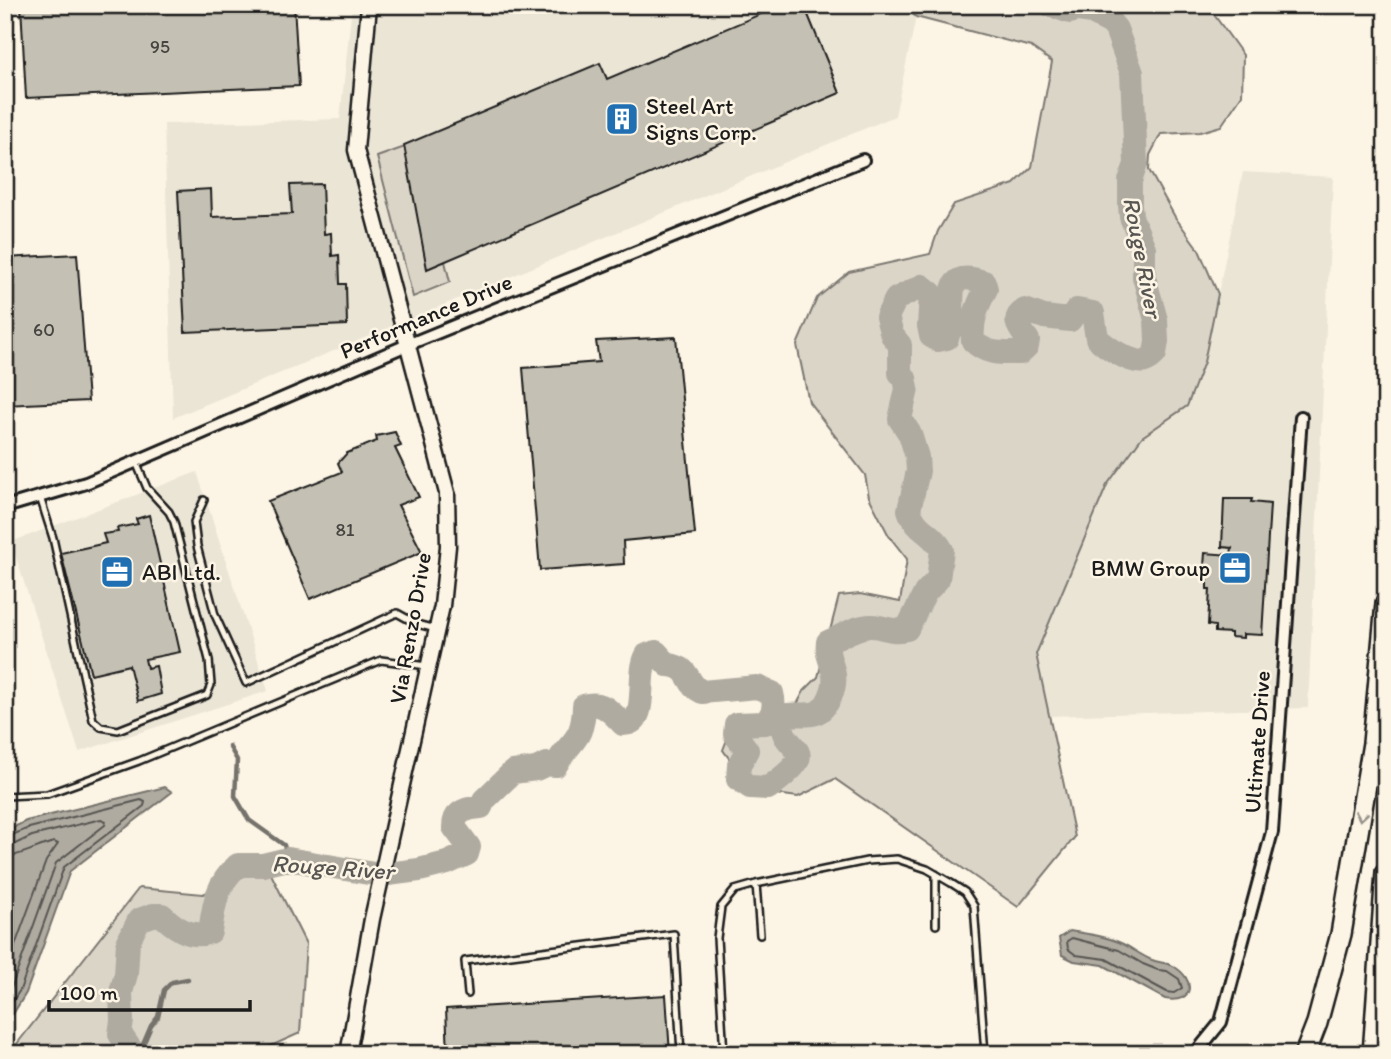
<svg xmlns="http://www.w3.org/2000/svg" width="1391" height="1059" viewBox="0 0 1391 1059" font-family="Itim,sans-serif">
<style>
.built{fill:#ebe5d6}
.green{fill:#dbd5c8;stroke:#7c7872;stroke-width:2}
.water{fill:#b0aba1;stroke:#75726c;stroke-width:2}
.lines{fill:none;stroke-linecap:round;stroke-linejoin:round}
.shore{stroke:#575551;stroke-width:2}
.stream{stroke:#75726c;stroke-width:4.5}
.river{stroke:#b0aba1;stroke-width:24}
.building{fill:#c4c0b3;stroke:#1c1c1c;stroke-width:2}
.service-casing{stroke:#1c1c1c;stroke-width:10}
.minor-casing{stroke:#1c1c1c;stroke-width:16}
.tertiary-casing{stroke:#1c1c1c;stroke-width:19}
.motorway-casing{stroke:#1c1c1c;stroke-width:24}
.service{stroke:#fcf5e5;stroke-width:5}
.minor{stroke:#fcf5e5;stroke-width:10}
.tertiary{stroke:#fcf5e5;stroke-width:14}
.motorway{stroke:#fcf5e5;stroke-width:19}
.oneway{stroke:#97938b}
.labels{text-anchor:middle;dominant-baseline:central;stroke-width:5;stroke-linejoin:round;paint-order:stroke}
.number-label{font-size:19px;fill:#464542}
.poi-label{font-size:23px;fill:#1c1c1c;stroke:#fcf5e5;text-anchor:start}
.street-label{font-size:23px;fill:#1c1c1c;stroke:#fcf5e5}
.water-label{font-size:24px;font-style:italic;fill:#575551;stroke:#fcf5e5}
</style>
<rect width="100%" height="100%" fill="#fcf5e5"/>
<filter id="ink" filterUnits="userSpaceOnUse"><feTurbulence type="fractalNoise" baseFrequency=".0143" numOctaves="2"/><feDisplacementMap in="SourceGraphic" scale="14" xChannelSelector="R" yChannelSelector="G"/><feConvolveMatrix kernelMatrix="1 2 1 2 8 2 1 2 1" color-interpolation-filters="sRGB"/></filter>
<g filter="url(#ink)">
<path class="built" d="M352,5H904L916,17L895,116L173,418L164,124L340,119Z
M1243,172L1333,177L1308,708L1049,716L1036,654L1107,485L1142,437L1187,406L1204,362Z
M197,472L268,691L79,752L11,542Z"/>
<path class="green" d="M904,5H1207L1243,55L1242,95L1221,126L1200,132L1161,134L1150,155L1149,170L1175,217L1199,250L1218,294L1204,362L1187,406L1142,437L1107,485L1036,654L1075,837L1018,907L835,779L798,797L753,791L723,750L733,724L747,719L773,724L790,717L804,691L818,677L839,596L860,594L900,602L907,559L889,536L869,497L865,475L809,402L797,345L817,298L849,272L930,254L938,231L954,204L1014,184L1032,167L1052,62L1031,47L916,17Z
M416,143L450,282L413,297L377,157Z
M267,866L306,944L300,1033L253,1054H9L139,888L203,894Z"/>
<path class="water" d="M165,787L172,792L70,871L26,993L5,1027V836L8,830L26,821Z
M1070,931C1087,934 1107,936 1123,944C1133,949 1142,956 1152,960C1159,963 1166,962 1173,966C1196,979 1195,1004 1165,999L1103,965L1074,961L1062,955L1059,938Z"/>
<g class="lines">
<path class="shore" d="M5,838L29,828L141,800L145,802L144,806L64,867L20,990L5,1013
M5,847L13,845L32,836L101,819L106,821L105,825L56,863L12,986L5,997
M5,857C21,856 38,846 54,842L58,844L46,861L5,973
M1072,938L1119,950L1143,964L1158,970L1167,971L1179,979L1182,988L1174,993L1167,992L1106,959L1076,955L1068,949L1067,941Z"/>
<path class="stream" d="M229,746L237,760L235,796L249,820L284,845L288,859
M139,1054L151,1026L158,1017L164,990L172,982L188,979"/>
<path class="river" d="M134,1054L120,1034L122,1021L121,992L126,974L128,942L139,920L153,915H162C175,928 192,939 210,932C214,904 216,885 238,865H263L288,859L380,875L419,870L447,863L467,854L469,847L454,827C454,811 468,808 481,807L484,800L513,772L536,769L547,764L556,765C571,739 583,742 584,706C602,700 611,712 623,724C651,724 635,676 647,655L656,652L668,665C692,667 685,684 702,692L757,687L772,693C775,705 774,713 765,723L736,724L735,734L747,750L739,765L738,779L750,787L768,788C832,742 775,756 783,716C794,712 806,717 816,713C828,708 836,687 834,675C832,662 826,655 828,642C841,637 858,625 872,626C885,627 893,633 907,629L925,593L938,579L942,550C932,532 916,531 909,510L918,471L917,457L910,434L900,419L907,389L905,378L900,373V345L892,335L887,317L896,299L922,286L931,293L929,326L931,336L938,340L947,338C949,333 951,326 952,321C954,296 944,268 984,282L986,289C977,306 971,321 973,341C987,355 1002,353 1020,353L1027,346L1028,340C1020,329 1010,319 1025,310L1044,317L1070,320L1077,310L1093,313L1097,338C1106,347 1133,365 1145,361C1149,360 1152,357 1155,354L1157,341L1156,320L1144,277V248L1131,217L1130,205V181L1136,164L1132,73L1116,29L1111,23L1090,12L1077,10L1070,12L1050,5"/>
</g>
<path class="building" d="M21,5H294L299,86L26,98Z
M503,5H523L506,12Z
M782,5H804L840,93L427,269L404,145L600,63L607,79Z
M322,184L324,234L331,233L332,256L339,255L340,284H346L347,325L185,332L178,191L211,189L212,217L292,214L290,185Z
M77,254L88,401L5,405V258Z
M676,337L695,534L623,541L624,564L540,570L523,368L599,362L596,341Z
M395,432L401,446L395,448L419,497L398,505L422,552L310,599L268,501L342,472L338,463L347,453L377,441L376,436Z
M1224,499H1252L1251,502L1270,504L1262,635L1243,634V638L1231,637V633L1215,632V626L1208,625L1210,589H1207V581H1203L1205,553L1231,555L1232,548L1222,547Z
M149,515L180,652L145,659L147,668L156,666L161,694L138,701L129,665L91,674L61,553L106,543L103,534L118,532L117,528L138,524L136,519Z
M666,995L670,1054H448L446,1009Z"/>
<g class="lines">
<defs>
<path id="service" d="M40,497L53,538L93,720L101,727L118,730L207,695L211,685L209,660L174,522L169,512L147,488L136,462
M204,500L194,522L197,546L215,615L246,683L397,613L417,624L436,629
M5,796L47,794L139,761L381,660L427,666
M936,874V925
M756,884L760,935
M468,994L465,961L674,934L681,1054
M724,1054L717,938L721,907L735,890L756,884L867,861L897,859L927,869L951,883L965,892L974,906L985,1054"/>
<path id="minor" d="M5,507L86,483L407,345L863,160
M1195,1054L1221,1022L1272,832L1301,417"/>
<path id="tertiary" d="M348,1054L372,919L442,606L448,546L447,493L356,150L369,5"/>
<path id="motorway" d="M1305,1054L1317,1023L1341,934L1373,743L1386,603
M1373,1054L1386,872"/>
</defs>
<use href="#service" class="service-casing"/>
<use href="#minor" class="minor-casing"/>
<use href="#tertiary" class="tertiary-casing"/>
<use href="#motorway" class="motorway-casing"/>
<use href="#service" class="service"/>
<use href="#minor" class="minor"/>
<use href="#tertiary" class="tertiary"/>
<use href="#motorway" class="motorway"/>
</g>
<defs><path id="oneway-chevron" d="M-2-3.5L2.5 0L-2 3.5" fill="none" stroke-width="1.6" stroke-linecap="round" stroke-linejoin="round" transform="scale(1.75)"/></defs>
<use class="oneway" href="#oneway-chevron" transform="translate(1361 816) rotate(99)"/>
</g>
<defs>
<symbol id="building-square" viewBox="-11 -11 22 22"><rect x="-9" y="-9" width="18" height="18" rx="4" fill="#1f6fb2" stroke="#fcf5e5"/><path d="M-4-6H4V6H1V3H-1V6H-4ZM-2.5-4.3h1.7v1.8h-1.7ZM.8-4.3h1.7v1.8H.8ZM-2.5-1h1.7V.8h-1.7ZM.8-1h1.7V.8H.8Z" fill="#fff"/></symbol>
<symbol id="office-square" viewBox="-11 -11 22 22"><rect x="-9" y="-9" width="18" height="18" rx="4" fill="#1f6fb2" stroke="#fcf5e5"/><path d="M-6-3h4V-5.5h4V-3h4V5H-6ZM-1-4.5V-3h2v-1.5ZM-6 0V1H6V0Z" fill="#fff"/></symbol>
</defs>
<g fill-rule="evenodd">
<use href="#building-square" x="603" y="100" width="38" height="38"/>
<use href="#office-square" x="1216" y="549" width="38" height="38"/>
<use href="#office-square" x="98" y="553" width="38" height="38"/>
</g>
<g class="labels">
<g class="number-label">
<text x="160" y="46">95</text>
<text x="44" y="329">60</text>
<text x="345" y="529">81</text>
</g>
<g class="poi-label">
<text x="646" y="106">Steel Art<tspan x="646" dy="26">Signs Corp.</tspan></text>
<text x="1210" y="568" text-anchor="end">BMW Group</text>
<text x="142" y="572">ABI Ltd.</text>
</g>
<g class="street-label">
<text transform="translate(426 316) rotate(-23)">Performance Drive</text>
<text transform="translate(410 628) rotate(-80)">Via Renzo Drive</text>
<text transform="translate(1257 742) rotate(-86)">Ultimate Drive</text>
</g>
<g class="water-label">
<text transform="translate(1143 257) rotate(79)">Rouge River</text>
<text transform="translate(333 867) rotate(4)">Rouge River</text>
</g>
</g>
<rect width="1391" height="1059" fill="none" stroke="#fcf5e5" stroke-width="28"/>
<rect x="14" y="14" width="1363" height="1031" fill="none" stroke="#1c1c1c" stroke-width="2.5" filter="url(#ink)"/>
<path d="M49 1000v10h201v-10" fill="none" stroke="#1c1c1c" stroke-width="3.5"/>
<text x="60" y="1000" font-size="21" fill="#1c1c1c" stroke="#fcf5e5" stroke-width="5" paint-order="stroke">100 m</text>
</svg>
